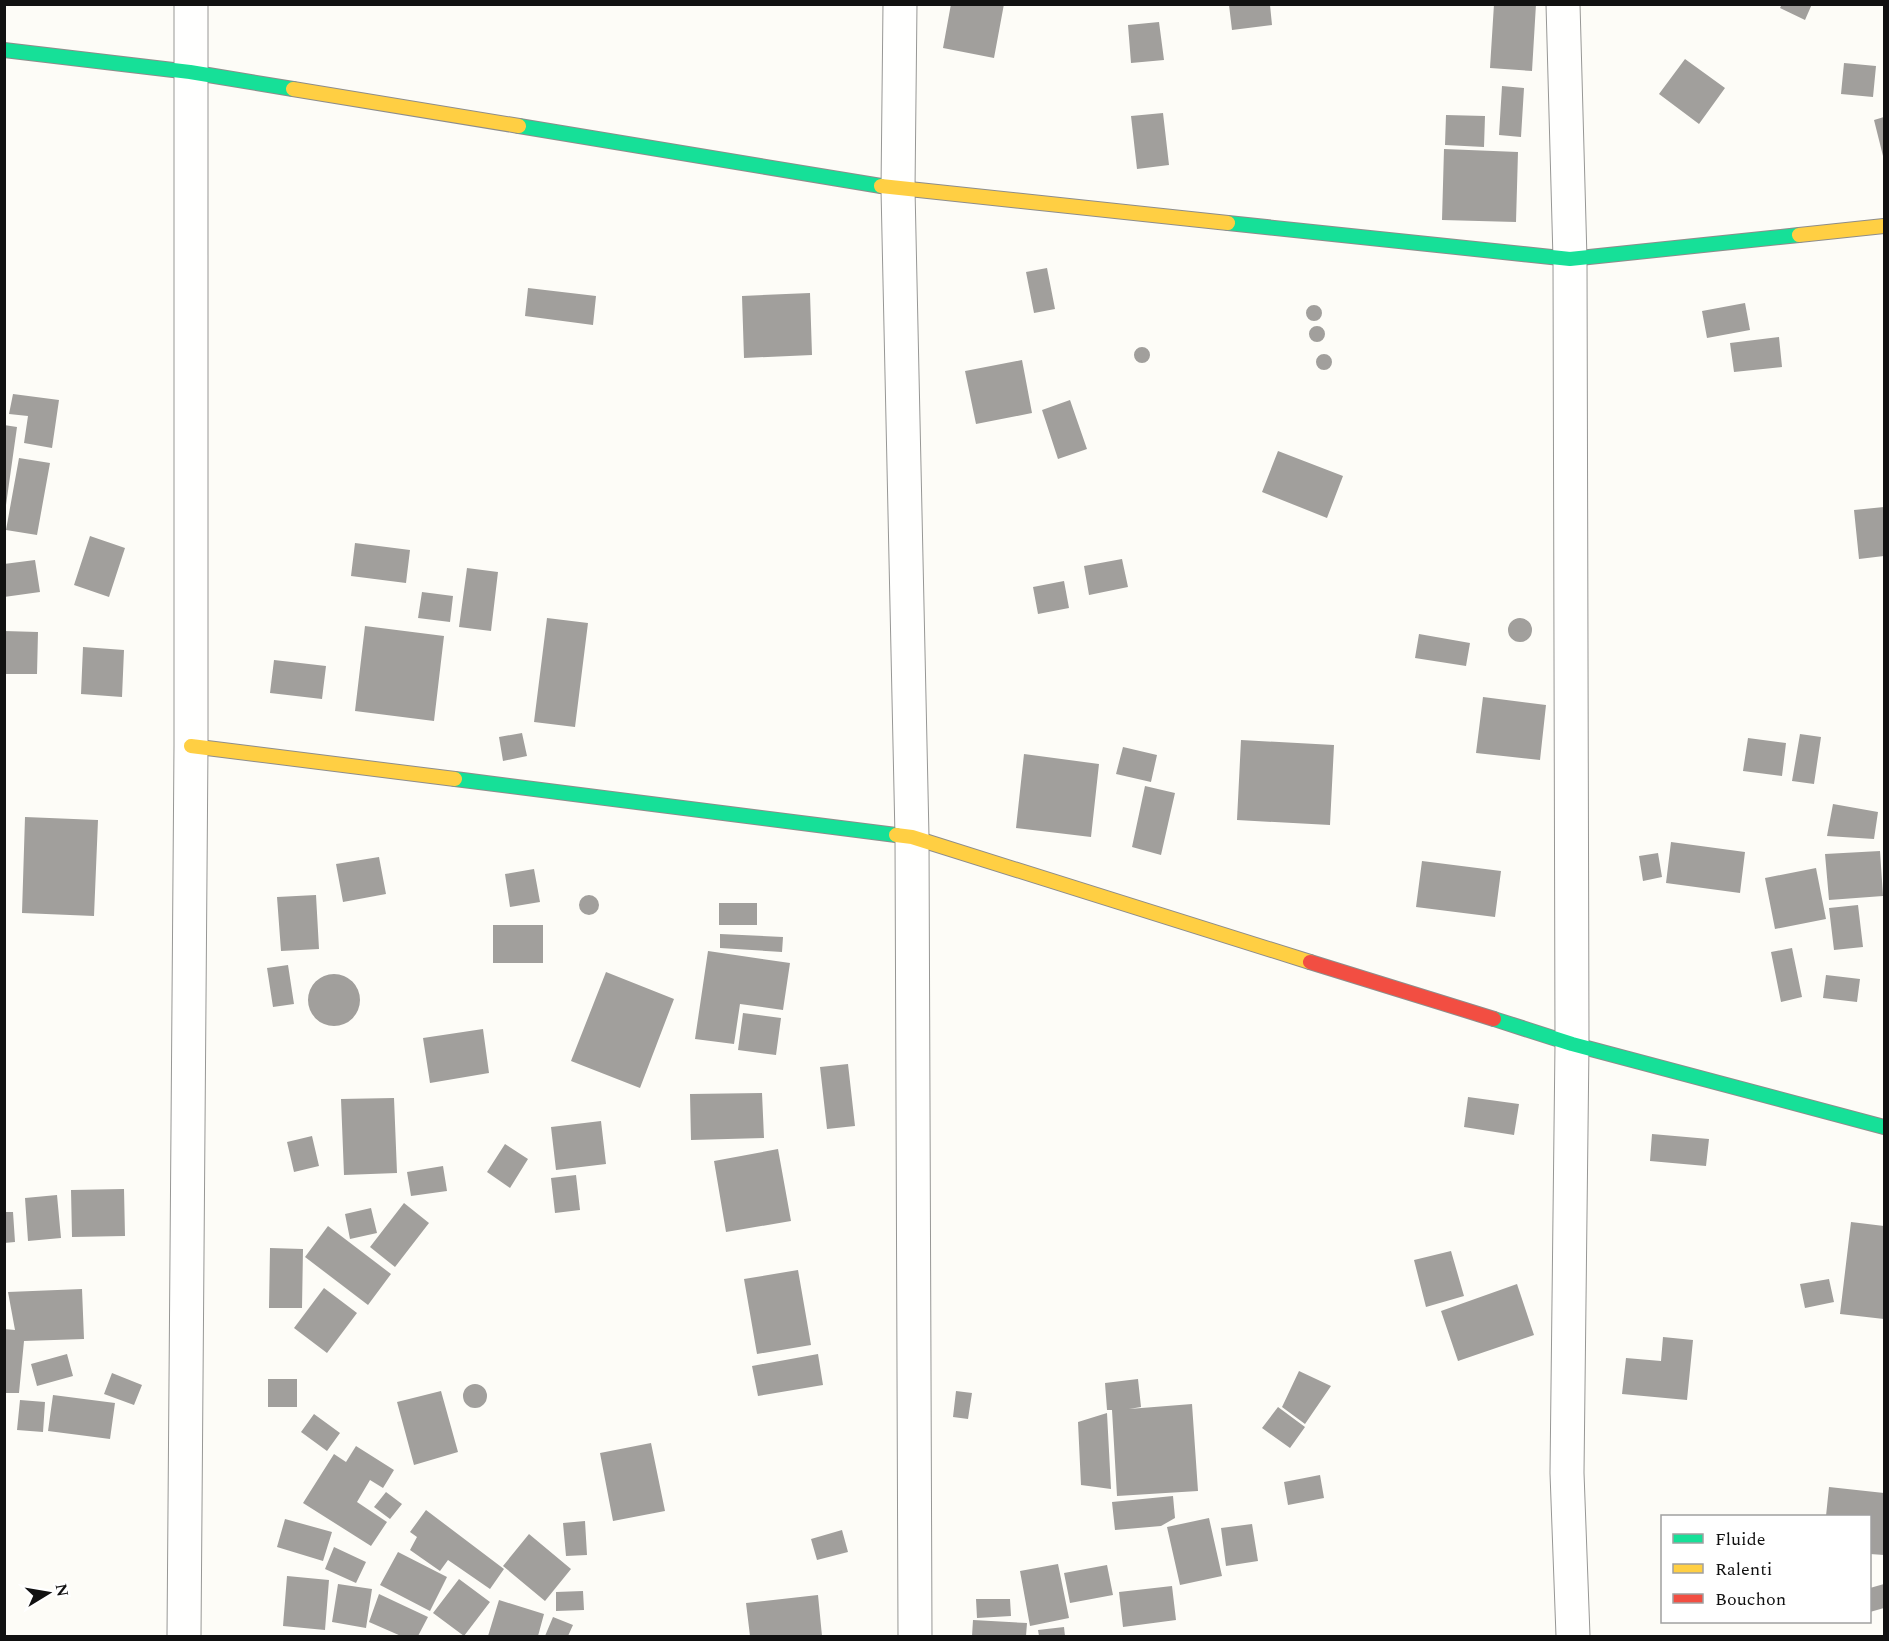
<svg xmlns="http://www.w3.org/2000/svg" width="1889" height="1641" viewBox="0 0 1889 1641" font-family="Spectral,serif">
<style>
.building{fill:#a19f9c}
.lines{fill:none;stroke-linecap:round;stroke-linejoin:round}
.street-casing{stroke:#979795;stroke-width:35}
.fast-casing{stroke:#8e8d8b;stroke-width:16}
.slow-casing{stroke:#8e8d8b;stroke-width:16}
.jam-casing{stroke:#8e8d8b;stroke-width:16}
.street{stroke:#fffffe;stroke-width:33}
.fast{stroke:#16e098;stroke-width:14}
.slow{stroke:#ffcf43;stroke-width:14}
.jam{stroke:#f24e42;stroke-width:14}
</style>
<rect width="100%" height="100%" fill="#fdfcf7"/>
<path class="building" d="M951,4H1004L994,58L943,48Z
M1494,4H1536L1532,71L1490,68Z
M1782,4H1812L1805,20L1780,8Z
M1229,5H1270L1272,25L1232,30Z
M1159,22L1164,60L1131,63L1128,25Z
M1685,59L1725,88L1699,124L1659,94Z
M1844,63L1876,66L1873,97L1841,94Z
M1502,86L1524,88L1521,137L1499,135Z
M1163,113L1169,165L1137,169L1131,116Z
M1446,115L1485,116L1484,147L1445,145Z
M1884,117V160L1874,120Z
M1444,149L1518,152L1516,222L1442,220Z
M1047,268L1055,309L1034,313L1026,272Z
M528,288L596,296L593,325L525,316Z
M810,293L812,355L744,358L742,296Z
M1745,303L1750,330L1707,338L1702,311Z
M1306 313a8 8 0 1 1 16 0a8 8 0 1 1-16 0Z
M1309 334a8 8 0 1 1 16 0a8 8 0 1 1-16 0Z
M1779,337L1782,367L1734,372L1730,343Z
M1134 355a8 8 0 1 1 16 0a8 8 0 1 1-16 0Z
M1316 362a8 8 0 1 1 16 0a8 8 0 1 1-16 0Z
M1022,360L1032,413L976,424L965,371Z
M13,394L59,400L52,448L24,443L28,416L9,414Z
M1070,400L1087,449L1058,459L1042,410Z
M4,425L17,427L6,505H4Z
M1278,451L1343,476L1327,518L1262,492Z
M19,458L50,463L37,535L6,530Z
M1884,507V556L1859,559L1854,510Z
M90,536L125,548L109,597L74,585Z
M355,543L410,550L406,583L351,576Z
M1122,559L1128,587L1089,595L1084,566Z
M35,560L40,592L4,597V564Z
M467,568L498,572L491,631L459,627Z
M1064,581L1069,608L1038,614L1033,587Z
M422,592L453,596L450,622L418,618Z
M1508 630a12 12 0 1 1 24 0a12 12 0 1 1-24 0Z
M547,618L588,623L575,727L534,722Z
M365,626L444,636L434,721L355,711Z
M4,631L38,632L37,674H4Z
M1419,634L1470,643L1466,666L1415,658Z
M83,647L124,650L122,697L81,694Z
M274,660L326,666L322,699L270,693Z
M1483,697L1546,705L1540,760L1476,753Z
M522,733L527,756L503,761L499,737Z
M1800,734L1821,737L1814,784L1792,781Z
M1748,738L1786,743L1782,776L1743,771Z
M1241,740L1334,745L1330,825L1237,820Z
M1123,747L1157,755L1151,782L1116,774Z
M1024,754L1099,764L1091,837L1016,828Z
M1145,786L1175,793L1161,855L1132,847Z
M1833,804L1878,812L1874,839L1827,836Z
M25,817L98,820L94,916L22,913Z
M1671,842L1745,852L1740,893L1666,883Z
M1880,851L1883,896L1829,900L1825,854Z
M1658,853L1662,877L1643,881L1639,856Z
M379,857L386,894L343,902L336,864Z
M1422,861L1501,871L1495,917L1416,907Z
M1816,868L1826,919L1775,929L1765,878Z
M534,869L540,902L510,907L505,874Z
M579 905a10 10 0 1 1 20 0a10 10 0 1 1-20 0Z
M316,895L319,949L281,951L277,897Z
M719,903H757V925H719Z
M1858,905L1863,947L1834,950L1829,908Z
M493,925H543V963H493Z
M720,934L783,937L782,952L720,948Z
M1792,948L1802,997L1781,1002L1771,952Z
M708,951L790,963L783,1010L740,1004L734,1044L695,1039Z
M288,965L294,1004L273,1007L267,968Z
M606,972L674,999L640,1088L571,1061Z
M308 1000a26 26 0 1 1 52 0a26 26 0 1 1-52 0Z
M1826,975L1860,979L1857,1002L1823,998Z
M743,1013L781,1018L776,1055L738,1050Z
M483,1029L489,1073L430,1083L423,1038Z
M848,1064L855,1126L827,1129L820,1067Z
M762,1093L764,1138L691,1140L690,1094Z
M1468,1097L1519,1104L1514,1135L1464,1127Z
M394,1098L397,1173L344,1175L341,1099Z
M601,1121L606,1164L556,1170L551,1127Z
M1652,1134L1709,1139L1706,1166L1650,1161Z
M312,1136L319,1166L294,1172L287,1142Z
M505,1144L528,1159L510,1188L487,1172Z
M778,1149L791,1221L726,1232L714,1161Z
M443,1166L447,1191L411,1196L407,1172Z
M576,1175L580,1210L555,1213L551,1178Z
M124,1189L125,1236L72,1237L71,1190Z
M57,1195L61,1238L28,1241L25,1198Z
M404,1203L429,1223L395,1267L370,1247Z
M371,1208L377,1233L350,1239L345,1214Z
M4,1212H13L15,1242L4,1243Z
M1851,1222L1884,1226V1319L1840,1314Z
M328,1226L391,1274L368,1305L305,1257Z
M270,1248L303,1249L302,1308H269Z
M1451,1251L1464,1296L1426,1307L1414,1260Z
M798,1270L811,1345L757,1354L744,1279Z
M1829,1279L1834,1302L1805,1308L1800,1284Z
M1517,1284L1534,1335L1458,1361L1441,1311Z
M324,1288L357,1313L327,1353L294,1328Z
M82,1289L84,1339L24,1341L19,1393H4V1329L15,1330L8,1292Z
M1663,1337L1693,1340L1687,1400L1622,1394L1626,1358L1661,1361Z
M67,1354L73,1376L37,1386L31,1364Z
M818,1354L823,1385L758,1396L752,1366Z
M1299,1371L1331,1386L1305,1424L1282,1407Z
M112,1373L142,1385L134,1405L104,1394Z
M268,1379H297V1407H268Z
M1138,1379L1141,1407L1129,1409L1192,1404L1198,1491L1117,1496L1112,1410H1107L1105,1383Z
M463 1396a12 12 0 1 1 24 0a12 12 0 1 1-24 0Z
M441,1391L458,1452L414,1465L397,1402Z
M956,1391L972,1393L968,1419L953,1417Z
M53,1395L115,1403L110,1439L48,1431Z
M20,1400L45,1402L43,1432L17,1430Z
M1278,1407L1305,1427L1290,1448L1262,1428Z
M1107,1413L1111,1489L1081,1485L1078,1422Z
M314,1414L340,1433L327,1451L301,1432Z
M651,1443L665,1511L613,1521L600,1453Z
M356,1446L394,1470L383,1488L370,1480L357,1502L387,1522L371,1546L303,1503L334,1454L346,1462Z
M1320,1475L1324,1498L1288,1505L1284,1482Z
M1829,1487L1884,1493V1555L1870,1554V1516H1826Z
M386,1492L402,1504L390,1519L374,1507Z
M1173,1496L1175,1518L1161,1526L1115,1530L1112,1502Z
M426,1510L504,1569L490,1589L448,1560L440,1571L410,1550L417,1537L410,1532Z
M1209,1518L1222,1576L1180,1585L1167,1527Z
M285,1519L332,1532L323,1561L277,1547Z
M585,1521L587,1555L566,1556L563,1523Z
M1252,1524L1258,1561L1226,1566L1221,1528Z
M842,1530L848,1552L817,1560L811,1539Z
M529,1534L571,1569L545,1601L503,1566Z
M334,1547L366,1562L356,1583L325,1569Z
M398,1552L447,1577L430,1611L380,1585Z
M1058,1564L1069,1618L1030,1626L1020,1571Z
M1107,1565L1113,1595L1070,1603L1064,1573Z
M287,1576L329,1580L325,1630L283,1626Z
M459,1579L490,1602L464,1636L433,1613Z
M338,1584L372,1589L366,1628L332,1622Z
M1884,1584V1608L1870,1612V1588Z
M1172,1586L1176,1620L1123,1627L1119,1592Z
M583,1591L584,1610L556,1611V1592Z
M379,1594L428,1617L418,1636H401L369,1622Z
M818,1595L822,1636H750L746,1603Z
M976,1599H1010L1011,1616L977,1618Z
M499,1600L544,1614L538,1636H488Z
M553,1617L573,1625L568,1636H545Z
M973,1620L1027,1623L1026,1636H972Z
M1064,1627L1065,1636H1039L1038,1630Z"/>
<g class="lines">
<defs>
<path id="street" d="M900,4L898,189L912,837L915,1636
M1563,4L1570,259L1572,1044L1567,1473L1573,1636
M184,1636L191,746V4"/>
<path id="fast" d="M4,50L190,72L293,89
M519,126L881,186
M1228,223L1570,259L1799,235
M455,779L896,835
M1494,1019L1572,1044L1884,1127"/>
<path id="slow" d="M293,89L519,126
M881,186L1228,223
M1799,235L1884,226
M191,746L455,779
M896,835L912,837L1310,962"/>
<path id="jam" d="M1310,962L1494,1019"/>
</defs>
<use href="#street" class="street-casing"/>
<use href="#fast" class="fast-casing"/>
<use href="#slow" class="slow-casing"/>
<use href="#jam" class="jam-casing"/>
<use href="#street" class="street"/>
<use href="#fast" class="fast"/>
<use href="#slow" class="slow"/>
<use href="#jam" class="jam"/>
</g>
<rect width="1889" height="1641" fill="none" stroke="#111111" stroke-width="12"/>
<rect x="1661" y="1515" width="210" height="108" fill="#ffffff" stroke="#a0a0a0" stroke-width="1.5"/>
<rect x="1673" y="1534" width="30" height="9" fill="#16e098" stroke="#a0a0a0" stroke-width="1.5"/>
<text x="1715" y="1545" font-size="18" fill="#111111">Fluide</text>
<rect x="1673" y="1564" width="30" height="9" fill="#ffcf43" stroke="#a0a0a0" stroke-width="1.5"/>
<text x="1715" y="1575" font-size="18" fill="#111111">Ralenti</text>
<rect x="1673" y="1594" width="30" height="9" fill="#f24e42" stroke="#a0a0a0" stroke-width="1.5"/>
<text x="1715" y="1605" font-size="18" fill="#111111">Bouchon</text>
<g transform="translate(48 1593) rotate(79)" stroke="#ffffff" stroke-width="4.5" paint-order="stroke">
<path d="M0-4.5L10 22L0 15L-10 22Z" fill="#111111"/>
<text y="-9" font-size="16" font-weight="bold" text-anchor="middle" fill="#111111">N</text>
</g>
</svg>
